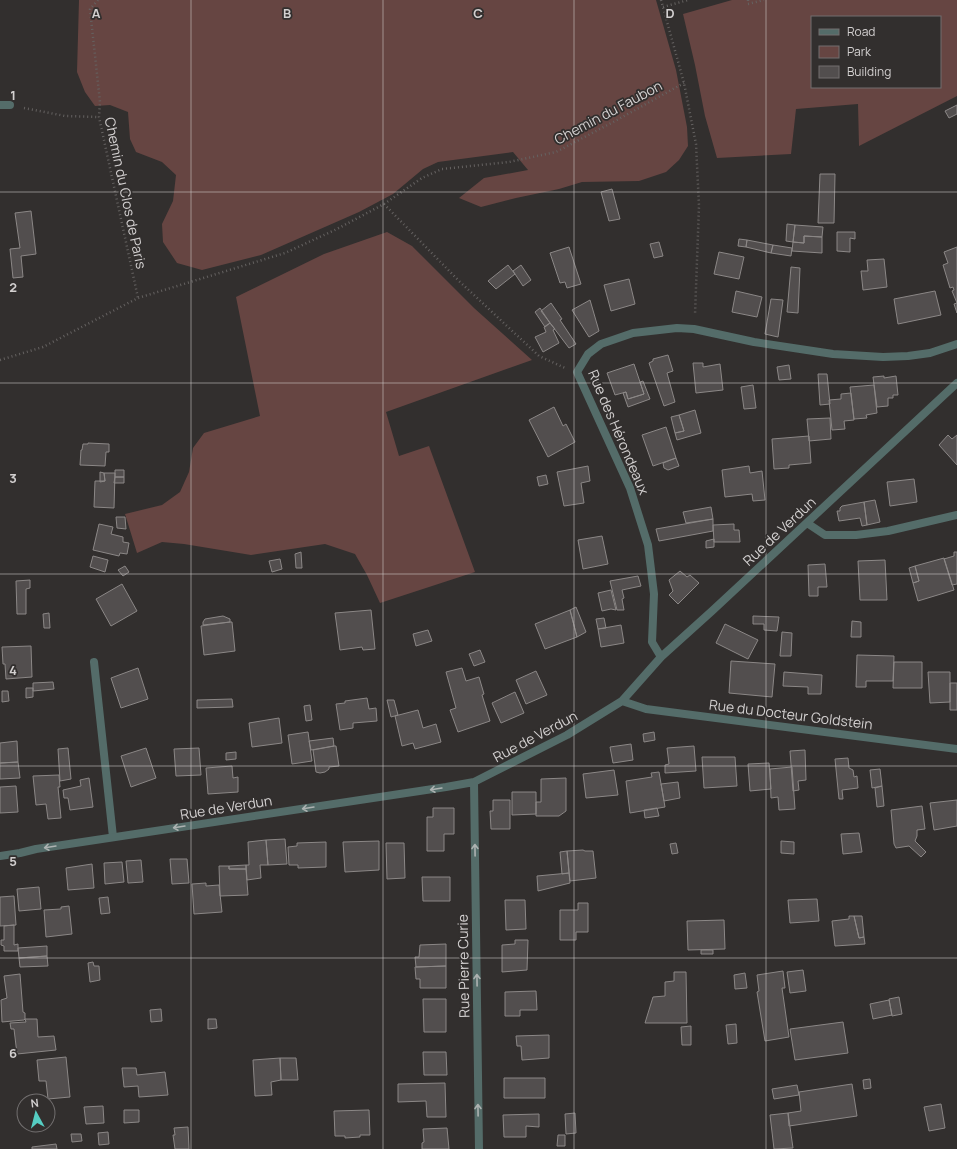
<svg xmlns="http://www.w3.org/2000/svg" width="957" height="1149" viewBox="0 0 957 1149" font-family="Manrope,sans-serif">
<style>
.green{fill:#664542;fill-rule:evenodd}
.building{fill:#524e4e;stroke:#8b8786}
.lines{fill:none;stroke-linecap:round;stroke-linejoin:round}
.path{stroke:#656261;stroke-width:2.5;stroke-dasharray:1 3;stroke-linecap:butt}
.lane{stroke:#546c69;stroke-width:8}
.street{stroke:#546c69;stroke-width:8}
.oneway{stroke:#adb2b1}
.grid{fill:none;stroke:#d3d0d0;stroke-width:1;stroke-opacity:0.55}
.labels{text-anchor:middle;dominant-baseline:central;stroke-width:3.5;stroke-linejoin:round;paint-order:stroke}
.street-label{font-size:14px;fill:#d3d0d0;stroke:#322f2e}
.grid-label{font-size:13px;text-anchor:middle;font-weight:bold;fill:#d3d0d0;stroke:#322f2e;stroke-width:3.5;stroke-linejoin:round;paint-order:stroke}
</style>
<rect width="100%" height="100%" fill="#322f2e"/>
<path class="green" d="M79,0H656L676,70L687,127L688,146L679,160L666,172L639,181L582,182L559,189L516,198L481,207L459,198L484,178L528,170L513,152L438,162L423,169L393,194L359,212L261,255L202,270L177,263L163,242L162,224L173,201L176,175L162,162L136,152L130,139L128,112L110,105L95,106L85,92L77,72Z
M732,0H957V96L859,146L858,104L796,109L791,154L717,158L705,116L695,65L683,14ZM812,17H940V87H812Z
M387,232L412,246L474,308L532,360L386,412L399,456L429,446L475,572L380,603L367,575L355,554L325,544L251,555L184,544L162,542L137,553L125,514L162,505L180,492L189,472L193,448L204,433L260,416L236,297L324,254Z"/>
<path class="building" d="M957,105V114L949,118L945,111Z
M820,174H835L834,223H818Z
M612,189L620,219L609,221L601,192Z
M31,211L36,254L21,256L23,277L13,278L10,249L20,248L15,213Z
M787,224L795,225L793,242L786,241Z
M795,225L823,227L822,237L804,236V243L793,242Z
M837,232H855V239L850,238V252L837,251Z
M804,236L822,237V253L792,251L793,242L804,243Z
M739,239L747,240L746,247L738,246Z
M747,240L773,245L771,253L746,247Z
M659,242L663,256L654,258L650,244Z
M773,245L792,248L791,256L771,253Z
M569,247L581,284L567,288L565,282L560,283L550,253Z
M957,247V313L954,304L957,303L952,291L954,290L953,287L950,288L943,265L948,263L944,252Z
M719,252L744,257L739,279L714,274Z
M884,259L887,287L863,290L861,271H868L867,260Z
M508,265L515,274L496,289L488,281Z
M521,265L531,280L523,286L513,271Z
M791,267L800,268L798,313L787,312Z
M629,279L635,304L611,311L604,285Z
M736,291L762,297L757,317L732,312Z
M935,291L941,315L898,324L894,299Z
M771,299L783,300L778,337L765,334Z
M590,300L599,331L589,337L572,310Z
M551,303L562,319L560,320L576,344L569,348L541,311Z
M540,308L550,323L545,327L535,312Z
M550,323L555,329L553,330L559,343L543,352L535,337L546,332L544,327Z
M668,355L673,371L667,373L675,402L664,406L649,363L653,361V359Z
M693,363H703V367L720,364L723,390L696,393Z
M634,364L644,394L628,399L626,392L615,395L607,373Z
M789,365L791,379L779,380L777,367Z
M818,374H827L830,404L820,405Z
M884,376V378L896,376L898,395H893V398H888V406L877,407L873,377Z
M643,381L650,399L628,407L623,393L626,392L628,399L644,394L640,382Z
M753,385L756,408L744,409L741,387Z
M874,385L877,413L866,415L867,418L854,419L850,387Z
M851,393L854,420L844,421L845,429L832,430L829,400L841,399V394Z
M554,407L563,426L566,424L575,442L548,457L529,420Z
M695,410L701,433L677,440L675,433L684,431L679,415Z
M679,415L684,431L675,433L671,417Z
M830,418L831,439L809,441L807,419Z
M666,427L676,458L653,466L642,435Z
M948,435L952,439L957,435V465L939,445Z
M809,436L811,463L789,465V468L774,469L772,439Z
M88,443L109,444V452H106L105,466L80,465L81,450H82L83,444H88Z
M676,458L679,466L668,470L664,468L663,463Z
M588,466L590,481L581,483L584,503L564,506L557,472Z
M749,466L750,473L762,471L765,500L753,501L752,494L725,497L722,470Z
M115,470H124V477H115Z
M100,472L104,473L105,481L100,482Z
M104,473H115L114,508L94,507L95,481H105Z
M546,475L548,484L539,486L537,477Z
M115,477H124V483H114Z
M914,479L917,502L890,506L887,482Z
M875,500L880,522L867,525L864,502Z
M864,502L867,525L862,526L860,518L839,521L837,511H840V508L842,506Z
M711,507L713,519L686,523L683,512Z
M116,517H125L126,529L117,528Z
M713,519V531L659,541L656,529Z
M99,524L113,527L111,534L123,537V542L129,543L127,554L120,553L119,556L93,550Z
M734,524V530H739L740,542H714L713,525Z
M602,536L608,564L583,569L578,540Z
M714,539V547L706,548V541Z
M301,552L302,568H296L295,554Z
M954,552H957V584L952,585L944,559L954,556Z
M93,556L108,560L105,572L90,567Z
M944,558L954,590L918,601L913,583L919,581L915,566Z
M280,559L282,569L272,572L269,561Z
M885,560L887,600H860L858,561Z
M825,564L827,587H818V596H809L808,565Z
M125,566L129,572L123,576L118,570Z
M915,566L919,581L913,583L909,568Z
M680,571L687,577L690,575L699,583L678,604L669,595L673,591L669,580Z
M638,576L641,586L622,590L624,598L622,599L624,610H617L610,581Z
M30,580V588L26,589V614H17L16,581Z
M122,584L137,611L111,626L96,599Z
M611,590L616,610L611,609L602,611L598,593Z
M576,607L586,632L577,637L570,610Z
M371,610L375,649L363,650L362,647L340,650L335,613Z
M570,610L577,637L545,649L535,624Z
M49,613L50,628H44L43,614Z
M223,616L230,619V622L203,625V622L205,619Z
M753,616L779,617L777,631L764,630V624H753Z
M604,618L606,628L598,629L596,619Z
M852,621L861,622V637H851Z
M230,622H232L235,651L204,655L201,626Z
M725,624L758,640L748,659L716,643Z
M621,625L624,643L601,647L598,629Z
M428,630L432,641L416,646L413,634Z
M782,632L792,633L791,656H780Z
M31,646L32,677L6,679L5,664H3L2,647Z
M480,650L485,662L474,666L469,654Z
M857,655L894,656L893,681H866V687H856Z
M731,661L775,664L772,697L729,693Z
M894,662H922V688H893Z
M138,668L148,699L121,708L111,678Z
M462,668L466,681L479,677L484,694L482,695L490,721L458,732L450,710L456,708L446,672Z
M536,671L547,695L526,704L516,680Z
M784,672L822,675L821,694H808V687L783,686Z
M928,672H950V702L930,703Z
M53,682L54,689L33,691V683Z
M950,683H957V710H950Z
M26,688H33V697L26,698Z
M2,691H8L9,701L2,702Z
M515,692L524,713L501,723L492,703Z
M367,698L369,709L376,708L377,721L353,723V728L340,730L336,704L345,703V701Z
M232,699L233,707L197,708V700Z
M387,700H394L398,715L391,717Z
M310,705L312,720L306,721L304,706Z
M418,710L423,728L436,724L441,742L415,749L413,743L402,746L395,716Z
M279,718L282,743L252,747L249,723Z
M308,732L312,761L292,764L288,735Z
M654,732L655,740L644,742L643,734Z
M333,738L334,746L311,750L309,741Z
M17,741L18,762L0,763V743Z
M631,744L633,760L613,763L610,747Z
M334,746H336L339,766L329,767V769L325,772L320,773L316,772L313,750Z
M694,746L696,771L665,773V765L669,764L667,748Z
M68,748L71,779L60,781L58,749Z
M146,748L156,778L131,787L121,756Z
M199,748L201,775L176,776L174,749Z
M805,750L806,780L798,781L799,790L793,791L790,751Z
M236,752V759L226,760V753Z
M702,757H735L737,786L704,788Z
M848,758L849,768L853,770L854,777L857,776L858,788L842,790L843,799H839L835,759Z
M18,762L20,778L0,779V763Z
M769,763L771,789L750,791L748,764Z
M232,766L233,778L238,777V792L208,794L206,768Z
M792,767L795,809L779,810L778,797L771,798L770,769Z
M880,769L882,786L872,788L870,770Z
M614,770L618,795L586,798L583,774Z
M659,772L665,807L630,813L626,781L652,777L651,773Z
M59,775L60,787H58L61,818L48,819L46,804L36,805L33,776Z
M89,778L93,807L70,810L68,798H64L63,790L81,786L80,780Z
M566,778V811L559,816H536V802H541V779Z
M678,782L680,798L664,801L661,784Z
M16,786L18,812L0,813V787Z
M882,786L884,806L877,807L875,788Z
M512,792H536V814L512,815Z
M493,800H510V829H491L490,811H493Z
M957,800V826L934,830L930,803Z
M922,806L925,829L917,830V836L915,841L926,852L921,857L909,846L896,848L894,844L891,810Z
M433,808H454V834H444V851H427V817H433Z
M657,808L659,816L645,818L644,810Z
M859,833L862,852L843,854L841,834Z
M285,839L287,864L268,865L266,840Z
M266,840L268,865H260L261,878L247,880L246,865H249L248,842Z
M379,841V870L345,872L343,842Z
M781,841L794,842V854L781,853Z
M326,842V867L298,868V865H289L288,847L297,846V843Z
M386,843H404L405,878L387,879Z
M676,843L678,853L672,854L670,844Z
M583,850L585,851H593L596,878L570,881L567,851Z
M567,851L569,873L562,874L560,852Z
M170,859H187L189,883L172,884Z
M141,860L143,882L128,883L126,861Z
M122,862L124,882L105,884L104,863Z
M92,864L94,888L68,890L66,868Z
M246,865V869H229V866Z
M219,866H229V869H246L248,895L220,896Z
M569,873L570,883L538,891L537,876Z
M422,877H450V901H423Z
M206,883V886L219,885L222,912L194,914L192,884Z
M39,887L41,909L19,911L17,889Z
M14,896L16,925L0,926V897Z
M108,897L110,913L101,914L99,898Z
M817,899L819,921L790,923L788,900Z
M505,900H525L526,929L506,930Z
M578,903H588V932H576V940H560V910H578Z
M69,906L72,934L46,937L44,910L61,909V907Z
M849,916H854L859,938L864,937L865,944L835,946L832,921L849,919Z
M854,916H862L864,937L859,938Z
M724,920L725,949L688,950L687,921Z
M14,925V945L18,944V951H4V946L1,945V940H4V926Z
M515,940H528L527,970L502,972V945L515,944Z
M446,944V966L416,967L415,957H419L420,945Z
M47,946V956L19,958L18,948Z
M701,950H713V954H701Z
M47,956L48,966L20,967L19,958Z
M93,962L94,966H99L100,980L90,982L88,963Z
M446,966V988H420V979H416L415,967Z
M803,970L806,991L790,993L787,972Z
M783,971L785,988H782L789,1037L765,1041L757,992L759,991L757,975Z
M674,972H686L687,1023H645L653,997L665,996V982L674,981Z
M745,973L747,988L735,989L734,975Z
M20,974L23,1012L25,1013V1019L24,1020L2,1022L1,1000L7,998L4,976Z
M536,991L537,1010H520V1016H505V992Z
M899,997L902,1014L892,1016L889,999Z
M423,999H446V1032H424Z
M889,1000L892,1015L873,1019L870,1004Z
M161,1009L162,1021L151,1022L150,1010Z
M25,1019H37L38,1037L54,1036L56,1050L17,1054L14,1029H11L10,1023L26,1022Z
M208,1019H216L217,1028L208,1029Z
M843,1022L848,1053L795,1060L790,1029Z
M736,1024L737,1043L728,1044L726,1025Z
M691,1026V1045H682L681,1027Z
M549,1035V1058L522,1060L521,1046H517L516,1036Z
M423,1052H446L447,1075H424Z
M66,1057L70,1097L48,1099L46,1081H39L37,1060Z
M280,1058H296L298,1080H281Z
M280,1058L281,1080L271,1082L272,1095L255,1096L253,1060Z
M122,1068H136L137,1075L165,1072L168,1095L139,1097L138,1086L124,1087Z
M504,1078H545V1098H504Z
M870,1079L871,1088L864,1089L863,1080Z
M445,1083L446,1117H427L426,1101L398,1102V1084Z
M852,1084L857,1116L789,1126L788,1113L801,1111L799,1092Z
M797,1085L799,1095L774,1099L772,1089Z
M941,1104L945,1128L929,1131L924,1107Z
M103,1106L104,1123L86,1124L84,1107Z
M124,1110H139V1122L124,1123Z
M369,1110L370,1135H360V1137L345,1138V1136H335L334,1111Z
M575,1113L576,1133L566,1134L565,1114Z
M788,1113L793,1148L774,1149L770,1115Z
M539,1114V1127L526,1126V1137H504L503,1115Z
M188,1127L189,1149H175L173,1135H175L174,1128Z
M447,1128L449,1149H422V1143L424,1142L423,1129Z
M108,1132L109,1144L99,1145L98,1133Z
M71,1134H81L82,1141L72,1142Z
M558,1135H565V1146H557Z
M56,1144L57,1149H32V1147Z"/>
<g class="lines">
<path class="path" d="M98,0L90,9L100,102L99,117L138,298
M661,0L684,83L696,144L699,206L695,315
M748,0V4L764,0
M663,7L688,0
M24,108L65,116L99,117
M384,204L422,178L442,169L509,162L556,152L617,120L684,83
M0,360L43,347L138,298L285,253L337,229L384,204L459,281L539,356L565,368"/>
<path class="lane" d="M94,662L113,837"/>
<path class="street" d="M0,105H10
M807,523L825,535H856L888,531L957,515
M661,657L652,642L654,594L648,545L630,488L577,372L588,354L601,344L633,333L677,328L694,329L754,342L833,354L883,357L908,356L930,353L957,344
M622,701L646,709L957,749
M474,782L479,1149
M0,856L20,853L36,849L446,787L474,782L567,735L622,701L661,657L712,611L957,383"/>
</g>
<defs><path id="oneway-shaft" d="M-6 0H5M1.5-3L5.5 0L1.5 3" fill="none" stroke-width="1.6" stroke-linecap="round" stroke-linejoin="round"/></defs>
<g class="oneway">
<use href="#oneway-shaft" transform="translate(436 789) rotate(171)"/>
<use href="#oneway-shaft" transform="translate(308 808) rotate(171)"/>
<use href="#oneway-shaft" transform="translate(179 827) rotate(171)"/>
<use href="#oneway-shaft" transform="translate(50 847) rotate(171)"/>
<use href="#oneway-shaft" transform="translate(475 850) rotate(-91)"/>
<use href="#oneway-shaft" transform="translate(477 980) rotate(-91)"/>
<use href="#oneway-shaft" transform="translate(478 1110) rotate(-91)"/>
</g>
<path class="grid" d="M191,0V1149M383,0V1149M574,0V1149M766,0V1149M0,192H957M0,383H957M0,574H957M0,766H957M0,958H957"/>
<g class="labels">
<g class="street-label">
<text transform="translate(608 112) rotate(-28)">Chemin du Faubon</text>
<text transform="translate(126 193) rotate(78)">Chemin du Clos de Paris</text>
<text transform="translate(619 432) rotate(67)">Rue des Hérondeaux</text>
<text transform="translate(779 531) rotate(-43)">Rue de Verdun</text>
<text transform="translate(791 714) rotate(7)">Rue du Docteur Goldstein</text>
<text transform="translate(535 736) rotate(-28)">Rue de Verdun</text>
<text transform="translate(226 807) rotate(-9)">Rue de Verdun</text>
<text transform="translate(463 966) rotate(-91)">Rue Pierre Curie</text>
</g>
</g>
<g class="grid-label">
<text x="96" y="18">A</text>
<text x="287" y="18">B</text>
<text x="478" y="18">C</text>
<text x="670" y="18">D</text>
<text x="13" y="100">1</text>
<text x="13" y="292">2</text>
<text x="13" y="483">3</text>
<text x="13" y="675">4</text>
<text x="13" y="866">5</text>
<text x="13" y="1058">6</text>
</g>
<rect x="811" y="16" width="130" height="72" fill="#322f2e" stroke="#726f6f"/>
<rect x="819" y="29" width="20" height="6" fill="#546c69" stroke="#726f6f"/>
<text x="847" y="36" font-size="12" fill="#d3d0d0">Road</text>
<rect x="819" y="46" width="20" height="12" fill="#664542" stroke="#726f6f"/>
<text x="847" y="56" font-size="12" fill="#d3d0d0">Park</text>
<rect x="819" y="66" width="20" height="12" fill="#524e4e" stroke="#726f6f"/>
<text x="847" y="76" font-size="12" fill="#d3d0d0">Building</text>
<g transform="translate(36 1113) rotate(353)"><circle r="19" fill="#322f2e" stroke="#726f6f"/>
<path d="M0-3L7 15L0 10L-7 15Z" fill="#56cec3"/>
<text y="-6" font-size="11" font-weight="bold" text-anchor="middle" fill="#d3d0d0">N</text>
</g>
</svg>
